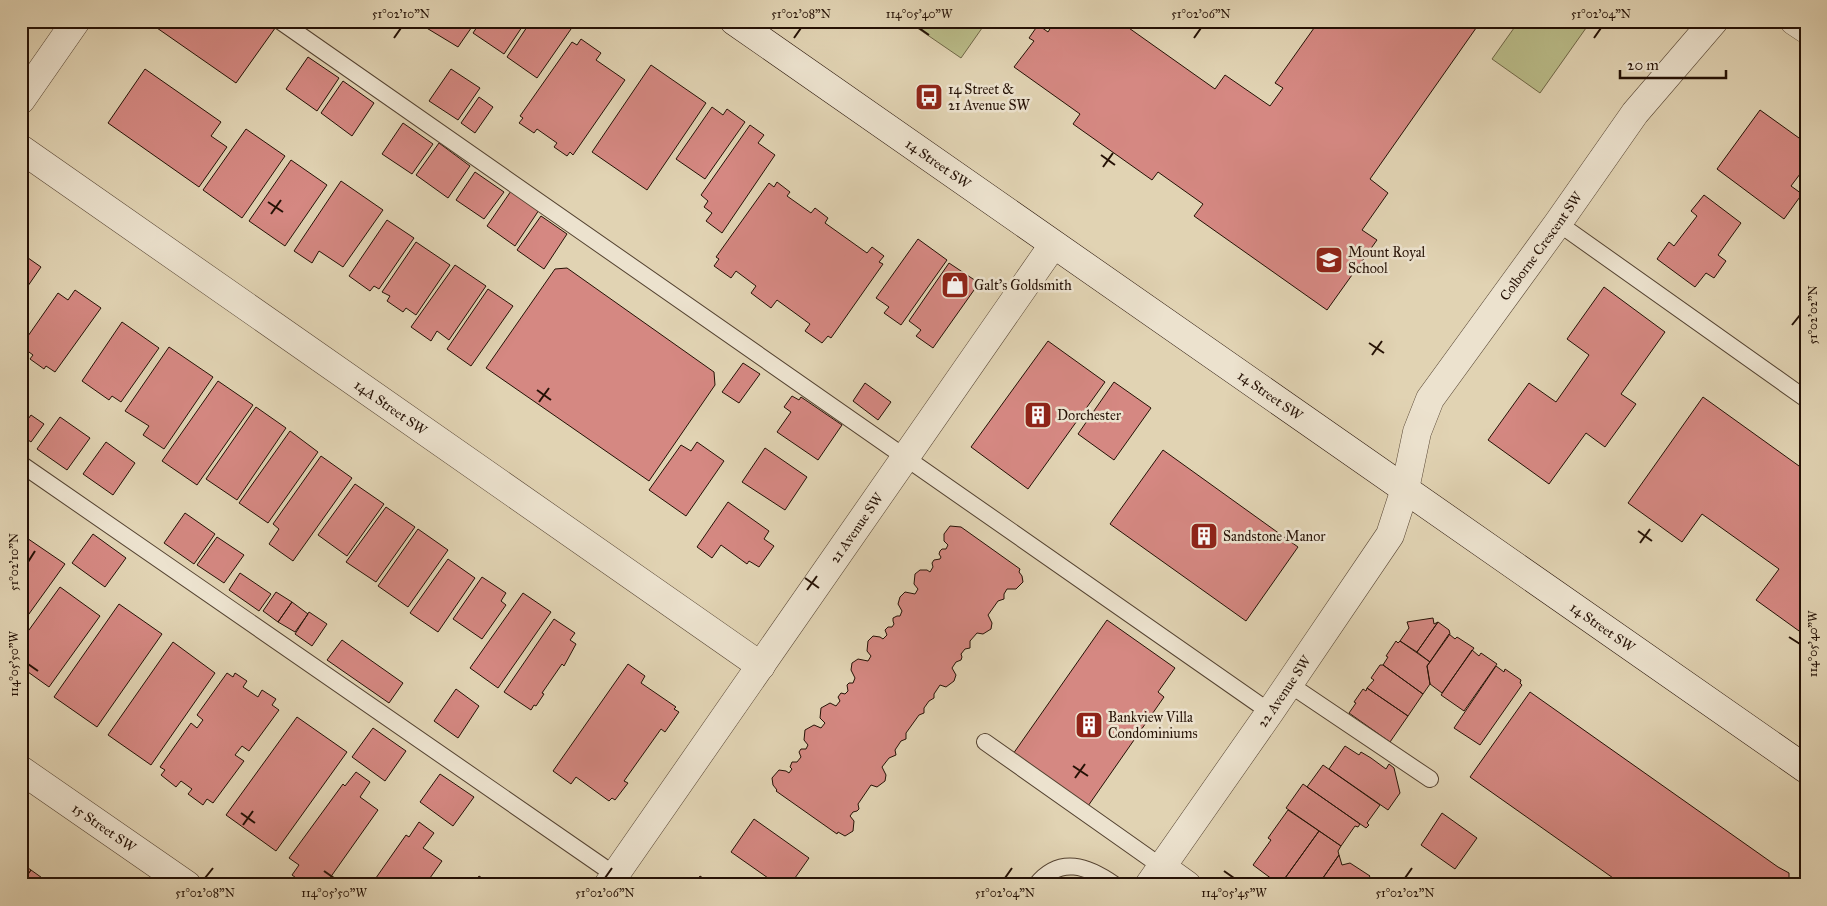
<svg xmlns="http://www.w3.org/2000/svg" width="1827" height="906" viewBox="0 0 1827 906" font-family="'IM FELL Great Primer',serif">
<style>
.green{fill:#b9bb88;stroke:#6f6646}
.building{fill:#d58882;stroke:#251105}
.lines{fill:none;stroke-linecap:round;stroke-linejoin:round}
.service-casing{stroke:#544230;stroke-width:18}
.minor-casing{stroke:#544230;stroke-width:29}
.secondary-casing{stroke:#251105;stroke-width:29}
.service{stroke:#ece2ce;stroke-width:16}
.minor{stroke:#ece2ce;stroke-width:28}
.secondary{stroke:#ece2ce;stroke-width:28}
.ticks{fill:none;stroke:#251105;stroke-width:2}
.labels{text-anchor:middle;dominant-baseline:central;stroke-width:5;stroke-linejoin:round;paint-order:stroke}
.poi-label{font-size:14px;fill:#251105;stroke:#ece2ce;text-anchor:start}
.street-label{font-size:14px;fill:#251105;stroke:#ece2ce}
.neatline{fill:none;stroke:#251105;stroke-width:2}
.ticks-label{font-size:12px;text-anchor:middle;fill:#251105}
</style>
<rect width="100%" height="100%" fill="#e1d3b3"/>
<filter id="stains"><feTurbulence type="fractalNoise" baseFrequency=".004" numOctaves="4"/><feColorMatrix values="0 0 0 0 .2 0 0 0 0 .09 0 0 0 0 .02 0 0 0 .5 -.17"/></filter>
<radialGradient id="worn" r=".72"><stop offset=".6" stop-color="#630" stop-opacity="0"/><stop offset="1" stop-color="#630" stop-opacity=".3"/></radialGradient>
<path class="green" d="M907,21H987L961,58Z
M1519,21H1591L1540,93L1492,59Z"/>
<path class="building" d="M161,21H273L278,24L236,83L157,28Z
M415,21H476L458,47Z
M481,21H526L504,54L473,33Z
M531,21H562L571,29L537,78L507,57Z
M1055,21H1068L1074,25L1077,21H1119L1215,89L1225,75L1270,106L1283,88L1275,83L1319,21H1481L1370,179L1388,193L1362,230L1377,240L1327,310L1194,216L1203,204L1158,172L1152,180L1073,124L1080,114L1014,67L1034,41L1029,38L1038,25L1048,32Z
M581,39L601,53L596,60L625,80L573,155L570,152L567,156L554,147L557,143L537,129L534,133L519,123L523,118L520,116L572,42L577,45Z
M308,57L339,78L317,111L286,89Z
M651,65L706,103L647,190L592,152Z
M145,69L221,122L211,136L227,147L199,187L108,123Z
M451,69L480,88L458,120L429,101Z
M343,81L374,103L352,136L321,113Z
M479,97L493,107L475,133L461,123Z
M712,107L723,115L727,109L745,122L705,179L676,159Z
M1760,110L1806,143V166L1791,186L1802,194L1784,219L1717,169Z
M403,123L433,144L412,174L382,154Z
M750,125L764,135L758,143L775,155L722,233L706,221L712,213L704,207L708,201L701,195Z
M246,129L285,156L242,218L203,190Z
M439,143L470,166L448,198L416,175Z
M291,160L327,185L285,246L249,221Z
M475,172L504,192L484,219L456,200Z
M341,181L383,210L343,267L319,251L312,263L294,251Z
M777,182L790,192L787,196L811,213L815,208L828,218L825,223L867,253L872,247L884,256L879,262L883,264L831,338L828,336L822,343L805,331L810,324L777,300L771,308L751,293L756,286L736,271L731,278L714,266L719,259L716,257L769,183L774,187Z
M511,191L539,210L515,246L487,226Z
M1704,195L1741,223L1718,255L1726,261L1714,278L1706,273L1695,287L1657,259L1669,242L1674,246L1697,216L1691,211Z
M541,216L567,234L544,269L517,250Z
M387,220L414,238L379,289L374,286L370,291L349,276Z
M918,239L947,260L901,325L884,313L889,307L876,298Z
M416,242L450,265L416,315L406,308L403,312L387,301L390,296L382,292Z
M21,253L41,267L21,296Z
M949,263L979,283L933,348L916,336L921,330L909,321Z
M455,265L486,286L449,340L437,331L431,341L411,327Z
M567,268L714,372L715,385L649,481L486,368L555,269Z
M1604,287L1665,332L1621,394L1636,404L1605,447L1586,433L1549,484L1488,440L1529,383L1556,402L1589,355L1567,339Z
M488,289L513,306L471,366L447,349Z
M75,290L101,308L55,372L46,366L44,369L30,359L33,355L21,346L58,293L68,300Z
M122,322L159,348L121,402L112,396L109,400L82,381Z
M1048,341L1105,382L1028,489L971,447Z
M169,347L213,377L164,449L143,435L149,426L125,411Z
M743,363L760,374L739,403L722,392Z
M218,381L253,405L197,485L162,461Z
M1114,382L1151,408L1114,460L1078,434Z
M865,383L891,402L878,420L853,401Z
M792,396L799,400L801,397L842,425L818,460L777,432L791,412L784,407Z
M1703,397L1806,471V636L1756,600L1779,569L1702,514L1682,542L1628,503Z
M256,407L286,428L237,500L206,479Z
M31,415L44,424L31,442L21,435V429Z
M60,417L90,438L67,470L37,449Z
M290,431L318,452L268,523L239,503Z
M106,442L135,463L113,495L83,474Z
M697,442L724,461L686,516L649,490L681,445L691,451Z
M765,448L807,477L785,510L742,482Z
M1163,450L1298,547L1246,621L1110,524Z
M321,456L352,478L293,561L269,544L279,529L273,524Z
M355,484L384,504L347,556L318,535Z
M728,502L769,531L764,539L774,546L759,567L749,561L747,564L721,545L712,558L697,547Z
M386,507L415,527L376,582L346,562Z
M185,513L215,534L194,564L164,543Z
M950,526L961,527L1020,569L1019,572L1022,576L1023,582L1016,589H1007L1004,594V599L998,601L988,615L992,623L991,629L983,634L977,633L970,641V648L965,649L961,654L962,657L961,660L956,662L952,668L956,675L954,681L946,687L940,685L934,694V698L929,701L924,708V713L919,715L906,733V739L901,741L895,750L896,755L889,758L882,767L886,775L885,781L877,787L871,785L858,804L859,809L857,811L853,812L850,816L854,821L853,831L845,836L838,832L837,834L776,791L777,790L773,785L772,778L779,770L786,771L789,773L792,769L790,767L792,762H797L801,757L799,752L801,749H806L808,745L804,740L805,730L814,725L821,728L825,723L820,718L821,708L830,703L836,706L840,701L838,697L841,693L845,694L848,691L847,685L849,683H853L855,678L851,670L852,663L858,659L868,661L871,656L867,651L868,641L873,636L880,637L883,639L887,635L885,630L888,627H892L894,624L893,621V618L897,616H900L902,611L898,604L900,597L905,592L915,594L918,589L914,584L915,574L920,570H927L930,572L933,567L932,563L934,560L940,559L941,557L939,554L940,551L942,549H946L948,545L944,541V534Z
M418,529L448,550L408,607L378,586Z
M21,534L65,564L21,625Z
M93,534L126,558L105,587L72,563Z
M217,537L244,555L224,583L197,565Z
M448,559L475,578L438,632L410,613Z
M240,573L271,594L259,611L229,590Z
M482,577L506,593L501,601L506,605L482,639L453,619Z
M60,587L100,616L49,687L21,667V641Z
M276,592L292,602L278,622L263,611Z
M523,593L551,612L498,688L470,668Z
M292,602L308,614L295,632L278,622Z
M119,604L162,634L97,727L54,697Z
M309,612L327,624L312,646L295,634Z
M1433,618L1434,624L1438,622L1417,652L1400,641L1409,628L1407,622Z
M554,619L575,633L570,640L576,644L564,666L562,664L542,693L544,694L536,706L534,705L531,710L504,692Z
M1107,620L1175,668L1158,692L1164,697L1088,806L1013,754Z
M1438,622L1449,630L1450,634L1430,662L1417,652Z
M1449,634L1455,639L1457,637L1474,648L1442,693L1430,684L1427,666Z
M342,640L403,683L389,703L327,660Z
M1396,641L1398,643L1400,641L1430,662L1427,666L1430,684L1423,694L1383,665L1388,657L1386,656Z
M173,642L215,673L151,765L108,735Z
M1472,650L1479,656L1481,653L1497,664L1464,711L1441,695Z
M628,664L645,676L641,683L676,707L674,709L679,712L665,732L661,729L624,781L628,783L615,800L612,798L609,801L576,777L571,784L553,771Z
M1380,665H1383L1423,694L1408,716L1367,688L1374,680L1371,678Z
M1496,666L1504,672L1505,669L1521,680L1520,683L1522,685L1480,745L1454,728Z
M227,673L233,677L235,673L247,681L243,687L258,697L262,690L276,699L272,705L279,710L249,751L242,746L235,755L244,761L213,803L207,799L203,805L188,794L192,789L181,781L176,787L161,775L165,770L160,767L191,723L197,728L203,720L197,715Z
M1367,688L1408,716L1390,742L1349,713L1356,703L1354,702L1363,689L1366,691Z
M456,689L479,706L458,738L434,721Z
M1530,692L1778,867L1789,873V883L1787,885H1623L1470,777Z
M297,717L347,752L276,851L226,815Z
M373,728L406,751L385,781L352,757Z
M1345,746L1359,755L1361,752L1371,758L1386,769L1389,764L1394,768L1400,793L1388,810L1329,769Z
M1323,765L1380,805L1367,823L1369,825L1366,828L1307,787Z
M356,772L370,782L360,797L378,810L325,885H306L292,875L299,865L289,858L343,784L345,786Z
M440,774L474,797L453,826L420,802Z
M1303,784L1360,824L1358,827L1355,826L1341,846L1286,808Z
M1288,810L1319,831L1280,885L1253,865L1271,840L1268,838Z
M1442,813L1477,838L1455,869L1421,845Z
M754,819L809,858L790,885H778L731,852Z
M419,822L434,833L423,848L442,861L425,885H371L406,835L409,837Z
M1319,831L1341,846L1338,851L1339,855L1318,885H1280Z
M1339,855L1342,865L1350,863L1370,876L1364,885H1318Z
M21,863L31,870L21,884Z
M31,870L52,885H21Z
M479,876L492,885H473Z
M700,876L713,885H694Z"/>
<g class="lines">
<defs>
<path id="service" d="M280,21L1270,712
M1558,223L1806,399
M21,464L615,875
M1289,684L1430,779
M985,742L1162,867
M1036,885C1060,855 1088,866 1115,885"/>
<g id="minor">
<path d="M1794,21L1806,29"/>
<path d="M21,100L76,21"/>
<path id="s1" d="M21,149L761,666"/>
<path id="s2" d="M21,770L187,885"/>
<path d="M1162,867L1187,885"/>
<path id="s3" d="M608,885L1053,245"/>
<path id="s4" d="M1149,885L1270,712L1390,535L1405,489L1417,432L1430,399L1558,223L1635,113L1714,21"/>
</g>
<g id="secondary">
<path id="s5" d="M734,21L1806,769"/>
</g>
</defs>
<use href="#service" class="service-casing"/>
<use href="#minor" class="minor-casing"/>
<use href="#secondary" class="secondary-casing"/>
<use href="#service" class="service"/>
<use href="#minor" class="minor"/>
<use href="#secondary" class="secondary"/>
</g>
<path class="ticks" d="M919,28L929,35M394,38L401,28M794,38L801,28M1194,38L1201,28M1594,38L1601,28M1101,155L1115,165M1103,167L1113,153M268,202L283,212M271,214L281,200M1792,325L1800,315M1369,343L1384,353M1372,355L1382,341M537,390L551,400M539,402L549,388M1638,531L1652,541M1640,543L1650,529M28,562L35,551M805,578L819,588M807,590L817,576M1789,637L1800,644M28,664L38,671M1073,766L1088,776M1075,778L1085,764M241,813L255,823M243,825L253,811M324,871L334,878M1224,871L1234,878M205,878L213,868M605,878L612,868M1005,878L1012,868M1405,878L1412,868"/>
<defs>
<symbol id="bus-square" viewBox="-11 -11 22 22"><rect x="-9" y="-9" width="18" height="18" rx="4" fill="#8f2418" stroke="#ece2ce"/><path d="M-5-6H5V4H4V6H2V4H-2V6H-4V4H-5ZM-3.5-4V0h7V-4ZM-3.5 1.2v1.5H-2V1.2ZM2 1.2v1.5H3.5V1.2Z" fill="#fff"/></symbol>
<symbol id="school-square" viewBox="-11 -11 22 22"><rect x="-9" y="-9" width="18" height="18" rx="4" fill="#8f2418" stroke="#ece2ce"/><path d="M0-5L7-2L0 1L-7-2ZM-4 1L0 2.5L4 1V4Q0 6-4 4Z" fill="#fff"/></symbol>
<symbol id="shop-square" viewBox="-11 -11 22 22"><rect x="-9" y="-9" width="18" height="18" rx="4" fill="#8f2418" stroke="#ece2ce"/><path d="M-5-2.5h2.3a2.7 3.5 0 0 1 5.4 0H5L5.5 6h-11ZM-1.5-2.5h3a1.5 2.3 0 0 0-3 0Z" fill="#fff"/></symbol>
<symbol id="building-square" viewBox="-11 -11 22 22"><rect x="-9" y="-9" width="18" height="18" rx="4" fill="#8f2418" stroke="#ece2ce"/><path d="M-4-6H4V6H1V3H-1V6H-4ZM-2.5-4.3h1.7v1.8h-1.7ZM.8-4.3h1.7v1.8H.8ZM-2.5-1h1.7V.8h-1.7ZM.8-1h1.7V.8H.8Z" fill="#fff"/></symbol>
</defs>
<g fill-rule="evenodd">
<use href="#bus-square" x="913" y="81" width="32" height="32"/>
<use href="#school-square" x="1313" y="244" width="32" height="32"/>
<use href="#shop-square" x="939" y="269" width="32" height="32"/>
<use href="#building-square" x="1022" y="399" width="32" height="32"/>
<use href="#building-square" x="1188" y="520" width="32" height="32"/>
<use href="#building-square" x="1073" y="709" width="32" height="32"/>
</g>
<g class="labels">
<g class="poi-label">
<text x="948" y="89">14 Street &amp;<tspan x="948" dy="16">21 Avenue SW</tspan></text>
<text x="1348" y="252">Mount Royal<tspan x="1348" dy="16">School</tspan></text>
<text x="974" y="285">Galt's Goldsmith</text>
<text x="1057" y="415">Dorchester</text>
<text x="1223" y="536">Sandstone Manor</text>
<text x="1108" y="717">Bankview Villa<tspan x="1108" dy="16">Condominiums</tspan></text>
</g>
<g class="street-label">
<text stroke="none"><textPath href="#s5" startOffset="249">14 Street SW</textPath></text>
<text stroke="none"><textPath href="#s4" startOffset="756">Colborne Crescent SW</textPath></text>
<text stroke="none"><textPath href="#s5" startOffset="654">14 Street SW</textPath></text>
<text stroke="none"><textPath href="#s1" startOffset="451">14A Street SW</textPath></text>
<text stroke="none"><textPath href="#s3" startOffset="435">21 Avenue SW</textPath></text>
<text stroke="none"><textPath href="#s5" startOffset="1059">14 Street SW</textPath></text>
<text stroke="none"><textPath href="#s4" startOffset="236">22 Avenue SW</textPath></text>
<text stroke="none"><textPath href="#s2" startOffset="101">15 Street SW</textPath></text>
</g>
</g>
<rect width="1827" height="906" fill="none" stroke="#e1d3b3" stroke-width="55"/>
<path d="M1620 70v8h106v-8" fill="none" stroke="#251105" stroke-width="2.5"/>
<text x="1627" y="70" font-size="15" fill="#251105" stroke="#ece2ce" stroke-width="4" paint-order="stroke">20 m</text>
<rect x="28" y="28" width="1772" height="850" class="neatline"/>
<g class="ticks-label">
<text x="401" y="18">51°02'10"N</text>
<text x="801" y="18">51°02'08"N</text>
<text x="919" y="18">114°05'40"W</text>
<text x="1201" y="18">51°02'06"N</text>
<text x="1601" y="18">51°02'04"N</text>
<text transform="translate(1813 315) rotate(-90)" y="4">51°02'02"N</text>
<text transform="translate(14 562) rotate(-90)" y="4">51°02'10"N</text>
<text transform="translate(1813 644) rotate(-90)" y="4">114°05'40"W</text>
<text transform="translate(14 664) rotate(-90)" y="4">114°05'50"W</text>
<text x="205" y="897">51°02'08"N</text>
<text x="334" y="897">114°05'50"W</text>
<text x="605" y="897">51°02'06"N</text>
<text x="1005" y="897">51°02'04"N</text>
<text x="1234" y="897">114°05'45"W</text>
<text x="1405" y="897">51°02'02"N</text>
</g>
<rect width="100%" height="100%" filter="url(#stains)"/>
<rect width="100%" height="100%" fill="url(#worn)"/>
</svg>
